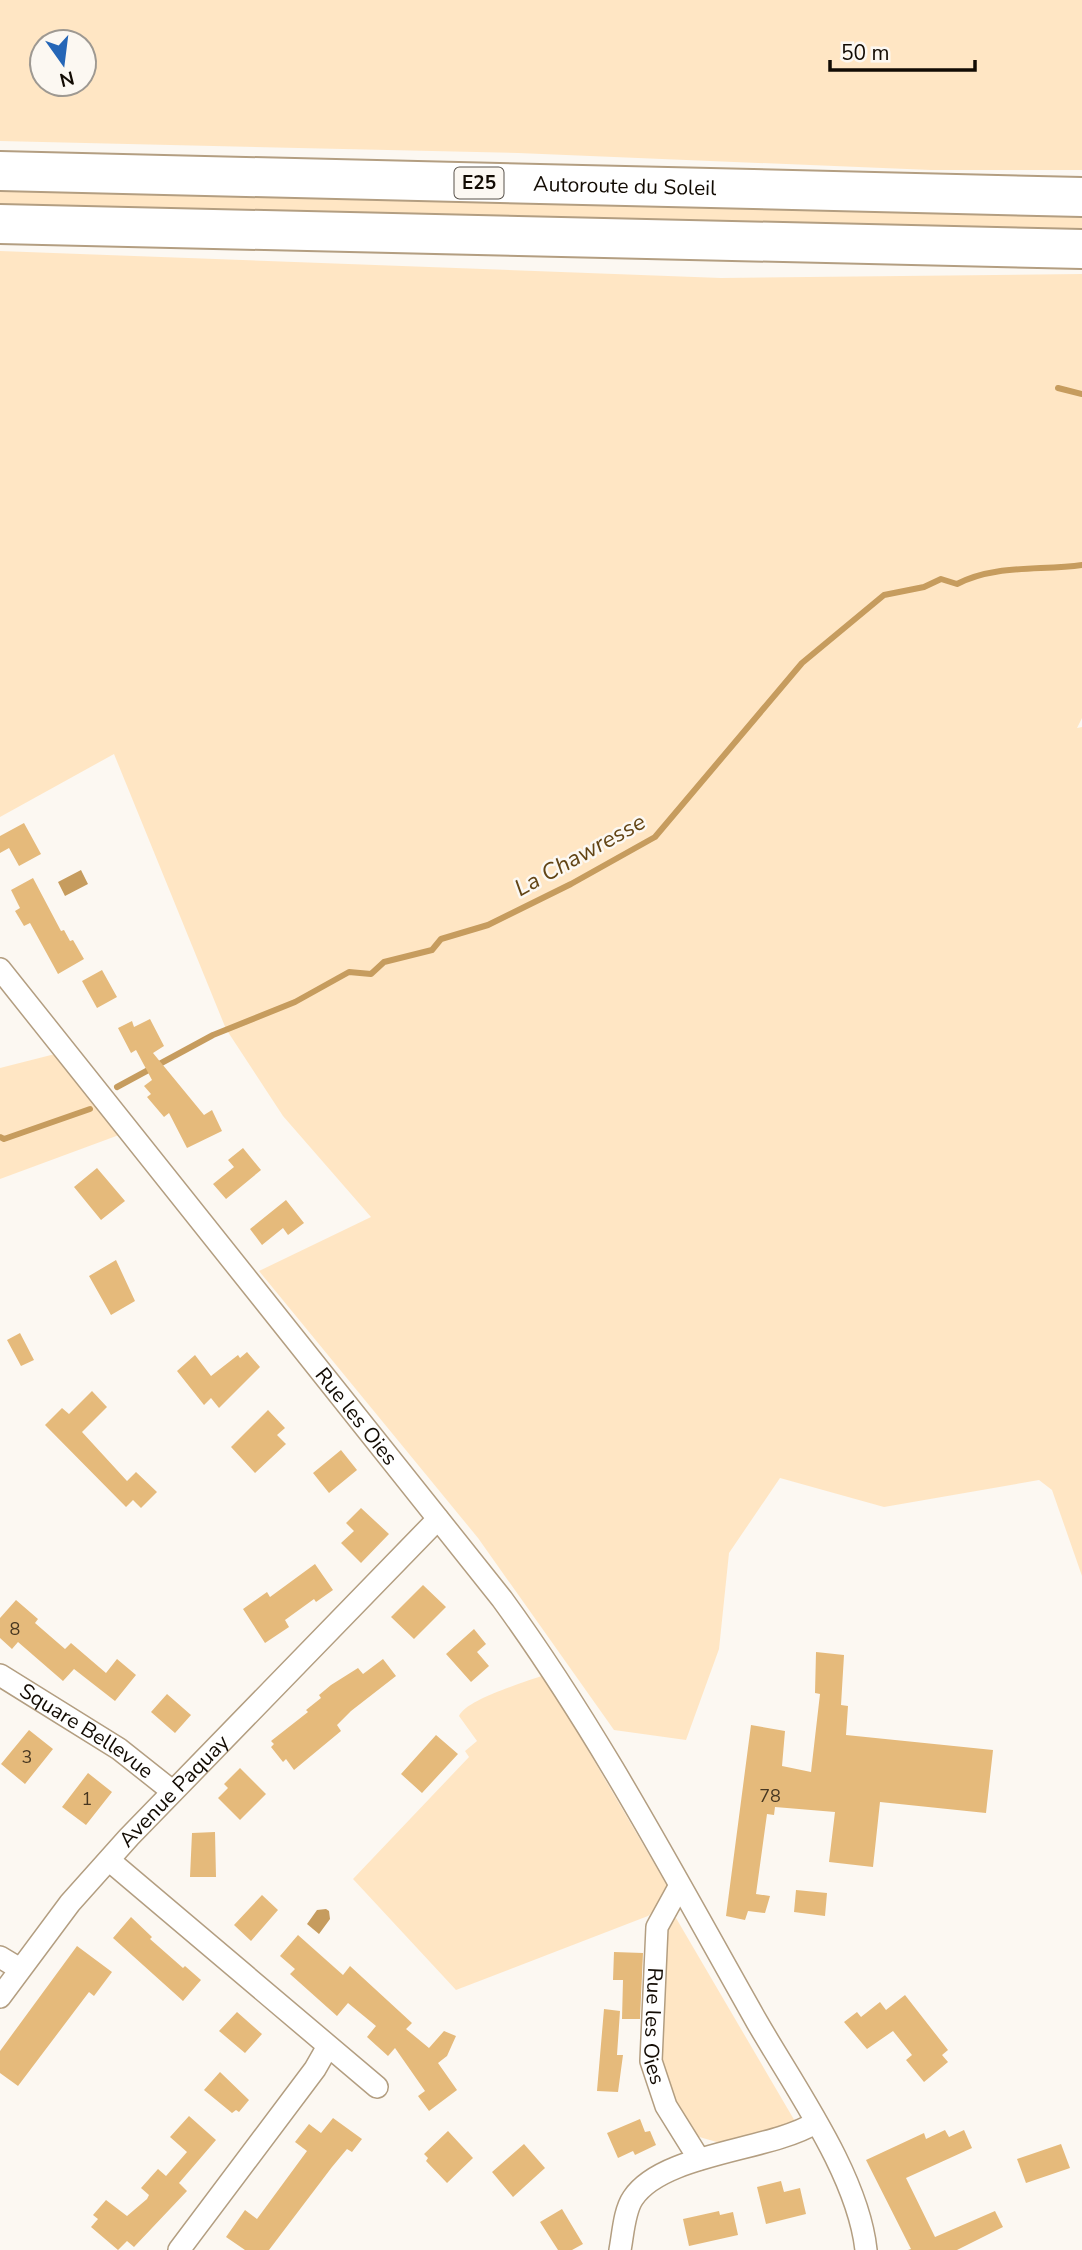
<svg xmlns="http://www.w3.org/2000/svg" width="1082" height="2250" viewBox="0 0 1082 2250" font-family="'Nunito Sans',sans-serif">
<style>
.green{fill:#ffe6c4;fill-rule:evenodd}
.water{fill:#c69c5e}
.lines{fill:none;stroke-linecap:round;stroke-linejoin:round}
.stream{stroke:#c69c5e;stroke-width:6}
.building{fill:#e5ba7b}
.minor-casing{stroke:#b39e81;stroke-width:24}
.motorway-casing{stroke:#b39e81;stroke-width:42}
.minor{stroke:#fff;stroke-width:21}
.motorway{stroke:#fff;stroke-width:38}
.labels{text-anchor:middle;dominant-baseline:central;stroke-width:5;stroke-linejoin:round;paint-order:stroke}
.number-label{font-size:18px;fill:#473721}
.shield{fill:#fcf8f2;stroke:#58524b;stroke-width:2}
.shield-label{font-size:19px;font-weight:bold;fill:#120b03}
.street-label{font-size:21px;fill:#120b03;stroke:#fcf8f2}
.water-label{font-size:23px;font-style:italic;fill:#624414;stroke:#fcf8f2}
</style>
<rect width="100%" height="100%" fill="#fcf8f2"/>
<path class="green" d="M0,0H1082V170H931L518,153L0,141ZM84,42V84H42V42Z
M0,185L1082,211V237L0,213Z
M0,251L721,278L1082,274V718L1077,728L1082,727V1576L1052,1490L1039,1480L884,1507L780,1478L729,1553L719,1649L686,1740L614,1730L478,1538L259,1271L371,1217L283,1116L226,1029L114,754L0,817Z
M55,1054L119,1135L0,1179V1068Z
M544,1675L672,1894L648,1916L456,1990L353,1879L469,1757L465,1751L477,1741L459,1716C466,1699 526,1682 544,1675Z
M676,1918L796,2123L720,2143L696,2136L678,2116L661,2069L665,1924Z"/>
<path class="water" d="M81,870L88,884L65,896L58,882Z
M326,1909L329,1911L330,1919L319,1934L307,1924L317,1910Z"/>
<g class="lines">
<path class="stream" d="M1058,388L1082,394
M117,1087L213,1035L295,1002L349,972L371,974L384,962L432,950L441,939L488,925L571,884L655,837L802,663L884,595L924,587L941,579L957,584C995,564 1041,571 1082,565
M0,1137L4,1139L90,1109"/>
</g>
<path class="building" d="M24,823L41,854L19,866L9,848L0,853V836Z
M33,878L61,931L64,930L70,941L73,940L84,959L58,974L30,923L24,926L15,911L20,908L11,890Z
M102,970L117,997L97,1008L82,981Z
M150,1019L164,1046L153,1053L204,1115L212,1110L222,1131L187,1148L169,1113L164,1117L147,1097L151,1094L144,1086L152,1080L136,1050L131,1053L118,1028L132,1021L134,1027Z
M243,1148L261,1170L226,1199L213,1184L234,1167L228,1160Z
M97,1168L125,1201L101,1220L74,1187Z
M286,1200L304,1223L288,1235L283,1228L262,1245L250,1229Z
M116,1260L135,1301L111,1315L89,1276Z
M20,1333L34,1360L21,1366L7,1340Z
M247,1352L260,1367L219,1408L211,1398L204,1405L177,1371L195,1355L211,1376L238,1355L240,1358Z
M92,1391L107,1407L82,1432L127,1481L136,1472L157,1492L141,1508L133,1500L126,1507L45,1425L62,1408L69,1414Z
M268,1410L285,1428L277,1435L286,1444L255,1473L231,1447Z
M341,1450L357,1470L329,1493L313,1473Z
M361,1508L389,1534L361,1563L341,1543L354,1531L346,1523Z
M315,1564L333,1590L316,1602L314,1599L285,1620L289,1627L265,1643L243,1609L267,1592L270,1597Z
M423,1585L446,1607L414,1639L391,1617Z
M16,1600L38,1619L35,1623L65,1649L71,1643L106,1673L117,1659L136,1675L115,1701L74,1669L63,1681L18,1642L12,1649L0,1638V1618Z
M474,1629L486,1644L477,1652L489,1666L471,1682L446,1654Z
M816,1652L844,1655L841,1705L848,1706L846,1735L993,1750L986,1813L880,1802L873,1867L829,1862L835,1812L775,1807L774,1815L767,1814L756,1894L770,1896L765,1913L748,1911L745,1920L726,1916L751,1725L785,1731L782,1766L811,1772L820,1694L815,1693Z
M383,1659L396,1676L351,1711L337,1725L341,1731L294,1770L286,1759L283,1762L271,1747L274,1744L271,1741L308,1712L306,1710L321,1698L319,1695L331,1685L358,1668L363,1674Z
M167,1694L191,1715L175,1733L151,1712Z
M29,1730L53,1749L25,1784L1,1764Z
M436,1735L458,1754L422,1793L401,1774Z
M240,1768L266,1794L240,1820L218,1798L228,1788L224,1784Z
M88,1773L112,1792L86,1825L62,1807Z
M215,1832L216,1877H190L192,1833Z
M796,1890L827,1893L825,1916L794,1912Z
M262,1895L278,1910L251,1941L234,1925Z
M131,1917L152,1937L150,1939L183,1968L185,1966L201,1980L183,2001L113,1938Z
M298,1935L343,1975L350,1966L412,2023L406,2029L429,2048L444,2031L456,2036L447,2056L438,2063L457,2090L429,2111L418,2096L425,2091L395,2048L388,2056L367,2037L376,2026L348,2003L337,2016L290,1974L295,1969L280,1956Z
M77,1946L112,1972L94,1996L89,1992L18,2086L0,2073V2051Z
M614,1952L643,1953L640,2019H622L623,1980H613Z
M905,1995L948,2050L942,2055L948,2062L924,2082L906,2060L912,2055L893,2031L867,2049L844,2022L857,2012L861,2017L880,2002L886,2010Z
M604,2009L620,2011L617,2055H623L618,2092L597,2091Z
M237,2012L262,2034L245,2053L219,2031Z
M220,2072L249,2100L239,2112L236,2110L232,2113L204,2090Z
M189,2116L216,2140L179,2183L187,2191L134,2247L127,2241L118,2250L91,2227L98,2219L93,2215L106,2200L127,2216L147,2199L149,2195L141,2188L158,2169L166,2176L187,2152L170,2137Z
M333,2118L362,2139L352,2152L347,2149L332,2167L269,2250H245L226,2237L245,2210L257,2219L307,2151L295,2142L309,2124L321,2133Z
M640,2119L645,2132L650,2131L656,2145L635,2155L633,2151L618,2158L607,2133Z
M945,2130L949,2137L964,2130L972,2148L906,2178L935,2237L995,2211L1003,2227L957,2250H908L911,2249L866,2160L924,2133L926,2139Z
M448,2131L473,2158L447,2183L426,2161L428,2158L424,2154Z
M524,2144L545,2168L513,2197L492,2172Z
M1061,2144L1070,2168L1026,2183L1017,2159Z
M781,2181L784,2192L800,2188L806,2214L766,2224L757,2187Z
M562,2209L583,2244L572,2250H558L540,2222Z
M719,2211L720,2215L733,2212L738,2235L689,2246L683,2219Z"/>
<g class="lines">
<defs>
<g id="minor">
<path id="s1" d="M0,969L502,1599C599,1732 676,1879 757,2022C795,2088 858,2175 866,2250"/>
<path id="s2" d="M0,1675L119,1749L172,1791"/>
<path d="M110,1861L377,2087"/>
<path id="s3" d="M679,1887L657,1927L651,2061L666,2106L699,2159"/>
<path d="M0,1957L20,1969"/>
<path id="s4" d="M0,1997L70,1903L129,1837L438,1519"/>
<path d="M179,2250L315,2069L327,2048"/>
<path d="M620,2250C623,2235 624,2211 633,2198C663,2153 769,2151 815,2123"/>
</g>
<g id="motorway">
<path id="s5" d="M0,171L1082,197"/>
<path d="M0,224L1082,249"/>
</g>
</defs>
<use href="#minor" class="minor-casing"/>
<use href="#motorway" class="motorway-casing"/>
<use href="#minor" class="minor"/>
<use href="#motorway" class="motorway"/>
</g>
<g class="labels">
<g class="number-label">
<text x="15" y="1629">8</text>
<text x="27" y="1757">3</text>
<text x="770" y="1796">78</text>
<text x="87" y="1799">1</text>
</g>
<rect class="shield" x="454.5" y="167.5" width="49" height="31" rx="5"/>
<g class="shield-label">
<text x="479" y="183">E25</text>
</g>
<g class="street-label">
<text stroke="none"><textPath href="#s5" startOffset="625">Autoroute du Soleil</textPath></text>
<text stroke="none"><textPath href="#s1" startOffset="572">Rue les Oies</textPath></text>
<text stroke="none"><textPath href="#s2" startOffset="103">Square Bellevue</textPath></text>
<text stroke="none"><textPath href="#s4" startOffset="270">Avenue Paquay</textPath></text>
<text stroke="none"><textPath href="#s3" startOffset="145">Rue les Oies</textPath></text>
</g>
<g class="water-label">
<text transform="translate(580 855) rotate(-29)">La Chawresse</text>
</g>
</g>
<g transform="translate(63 63) rotate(166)"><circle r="33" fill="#fcf8f2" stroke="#9e9992" stroke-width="2"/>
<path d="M0-5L12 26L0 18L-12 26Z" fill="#2566b7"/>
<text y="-10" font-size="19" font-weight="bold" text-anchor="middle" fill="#120b03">N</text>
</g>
<path d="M830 60v10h145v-10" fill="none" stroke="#120b03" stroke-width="3.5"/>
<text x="841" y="60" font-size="21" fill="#120b03" stroke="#fcf8f2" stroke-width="5" paint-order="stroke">50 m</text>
</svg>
